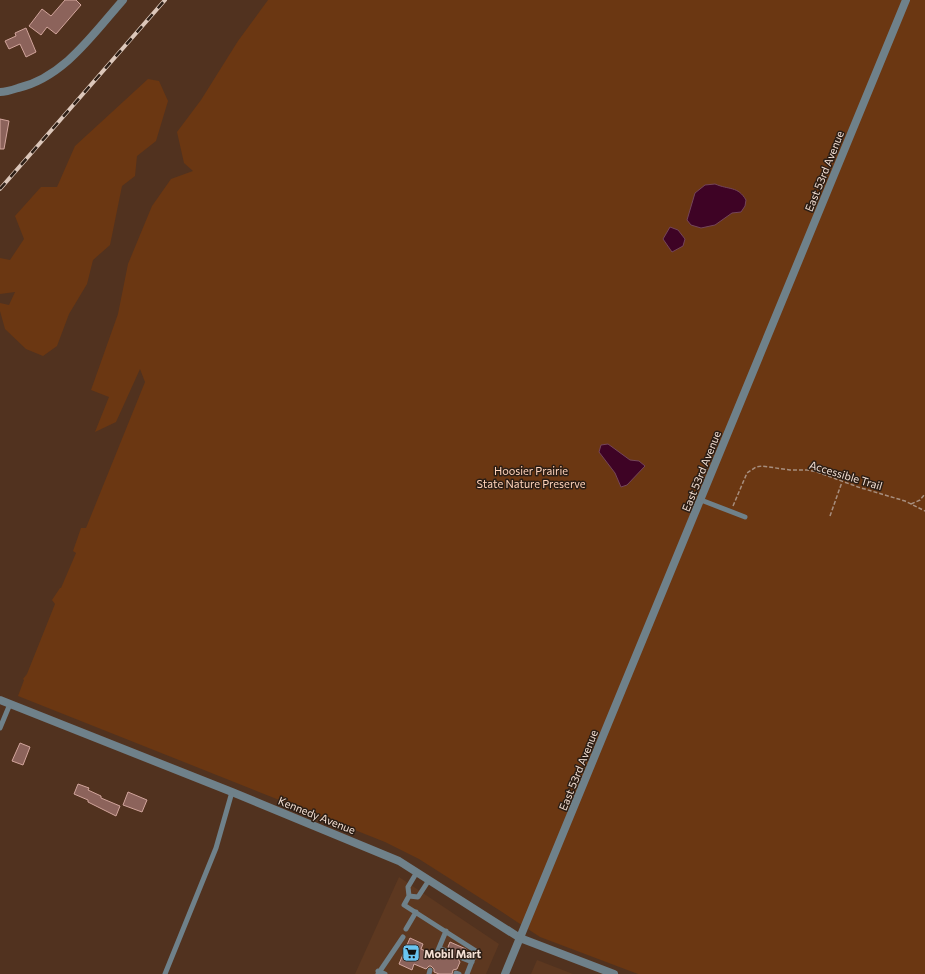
<svg xmlns="http://www.w3.org/2000/svg" width="925" height="974" viewBox="0 0 925 974" font-family="Commissioner,sans-serif">
<style>
.built{fill:#5d3820}
.green{fill:#6b3712}
.water{fill:#3e0325;stroke:#744559}
.building{fill:#8c635b;stroke:#d2a59c}
.lines{fill:none;stroke-linecap:round;stroke-linejoin:round}
.path{stroke:#a78e7e;stroke-width:1.5;stroke-dasharray:4 2;stroke-linecap:butt}
.service{stroke:#6f818a;stroke-width:5}
.minor{stroke:#6f818a;stroke-width:8}
.tertiary{stroke:#6f818a;stroke-width:8}
.rail-casing{stroke:#dcc7ba;stroke-width:4}
.rail{stroke:#2c1e15;stroke-width:2.5;stroke-dasharray:8;stroke-linecap:butt}
.labels{text-anchor:middle;dominant-baseline:central;stroke-width:3;stroke-linejoin:round;paint-order:stroke}
.street-label{font-size:11px;fill:#f2ded2;stroke:#2c1e15}
.park-label{font-size:11px;fill:#ffd3ba;stroke:#2c1e15}
.poi-label{font-size:11px;font-weight:bold;fill:#f2ded2;stroke:#2c1e15;text-anchor:start}
</style>
<rect width="100%" height="100%" fill="#51321f"/>
<path class="built" d="M399,877L499,944L486,974H355Z
M537,960L573,974H531Z"/>
<path class="green" d="M268,0H925V974H638L540,937L499,910L419,859L385,842L18,696L24,680L23,679L27,674L55,604L52,600L60,588H61L76,553L73,551L81,528H86L145,382L140,369L116,422L95,432L109,397L91,390L118,314L128,264L152,206L171,179L193,171L184,163L177,132L201,100L238,41Z
M148,79L159,81L168,101L156,141L137,156L135,176L122,186L110,245L93,260L87,284L69,314L57,346L43,356L26,349L5,329L0,311V303L9,305L15,292L0,294V258L10,260L24,239L15,216L41,187H57L75,146Z"/>
<path class="water" d="M715,184C729,190 738,186 746,200L745,206L741,212L732,213L715,225L701,228L691,225L687,220L695,193L705,185Z
M670,227L678,230L685,239L683,246L672,252L663,239Z
M608,444L630,460L639,461L645,466L627,485L621,487L615,473L599,452L601,445Z"/>
<path class="building" d="M65,0H76L81,5L56,34L47,27L41,35L29,26L42,9L51,16Z
M26,28L36,52L26,57L20,44L9,49L5,41L16,36L15,33Z
M0,119L9,121L4,149H0Z
M20,743L30,747L23,765L12,761Z
M78,784L89,788L88,790L101,796V798L120,806L116,816L88,802V800L74,794Z
M128,792L147,800L142,812L123,805Z
M410,938L423,944L421,949L432,954L433,957L435,959L440,957L443,958L444,955L449,954L450,950L448,947L450,942L466,949L464,954H461L458,956V959L460,962L457,969L453,970L452,974H439L434,972V969L431,966H429L426,969L414,964L412,970L399,964Z"/>
<g class="lines">
<path class="path" d="M911,504L920,500L925,494
M733,506L747,473L756,467L762,466L790,470H807L817,472L858,487L905,501L925,511
M830,516L842,482"/>
<path class="service" d="M701,500L745,517
M0,728L10,704
M417,872L408,887L409,896L404,905L476,951L467,974
M409,896L418,897L429,880
M406,929L416,912
M439,948L446,951
M436,955L446,931
M462,958L472,962
M378,971L385,974
M456,973L459,974
M165,974L216,848L232,792
M378,974L403,937
M429,974L430,970"/>
<path class="minor" d="M0,92C6,92 12,90 18,88C64,77 93,34 123,0"/>
<path class="tertiary" d="M0,700L232,792L399,861L520,938L614,974
M505,974L906,0"/>
<defs>
<path id="rail" d="M0,189L165,0"/>
</defs>
<use href="#rail" class="rail-casing"/>
<use href="#rail" class="rail"/>
</g>
<defs>
<symbol id="supermarket-square" viewBox="-11 -11 22 22"><rect x="-9" y="-9" width="18" height="18" rx="4" fill="#69c4f1" stroke="#2c1e15"/><path d="M-6-5.5h2.5l.6 2H6L4.5 2H-2.5L-4.4-4H-6ZM-1.5 3.2a1.3 1.3 0 1 0 .1 0ZM3 3.2a1.3 1.3 0 1 0 .1 0Z" fill="#111"/></symbol>
</defs>
<g fill-rule="evenodd">
<use href="#supermarket-square" x="401" y="943" width="20" height="20"/>
</g>
<g class="labels">
<g class="street-label">
<text transform="translate(824 171) rotate(-68)">East 53rd Avenue</text>
<text transform="translate(701 471) rotate(-68)">East 53rd Avenue</text>
<text transform="translate(846 475) rotate(17)">Accessible Trail</text>
<text transform="translate(578 770) rotate(-68)">East 53rd Avenue</text>
<text transform="translate(317 815) rotate(22)">Kennedy Avenue</text>
</g>
<g class="park-label">
<text x="531" y="470">Hoosier Prairie<tspan x="531" dy="13">State Nature Preserve</tspan></text>
</g>
<g class="poi-label">
<text x="424" y="953">Mobil Mart</text>
</g>
</g>
</svg>
